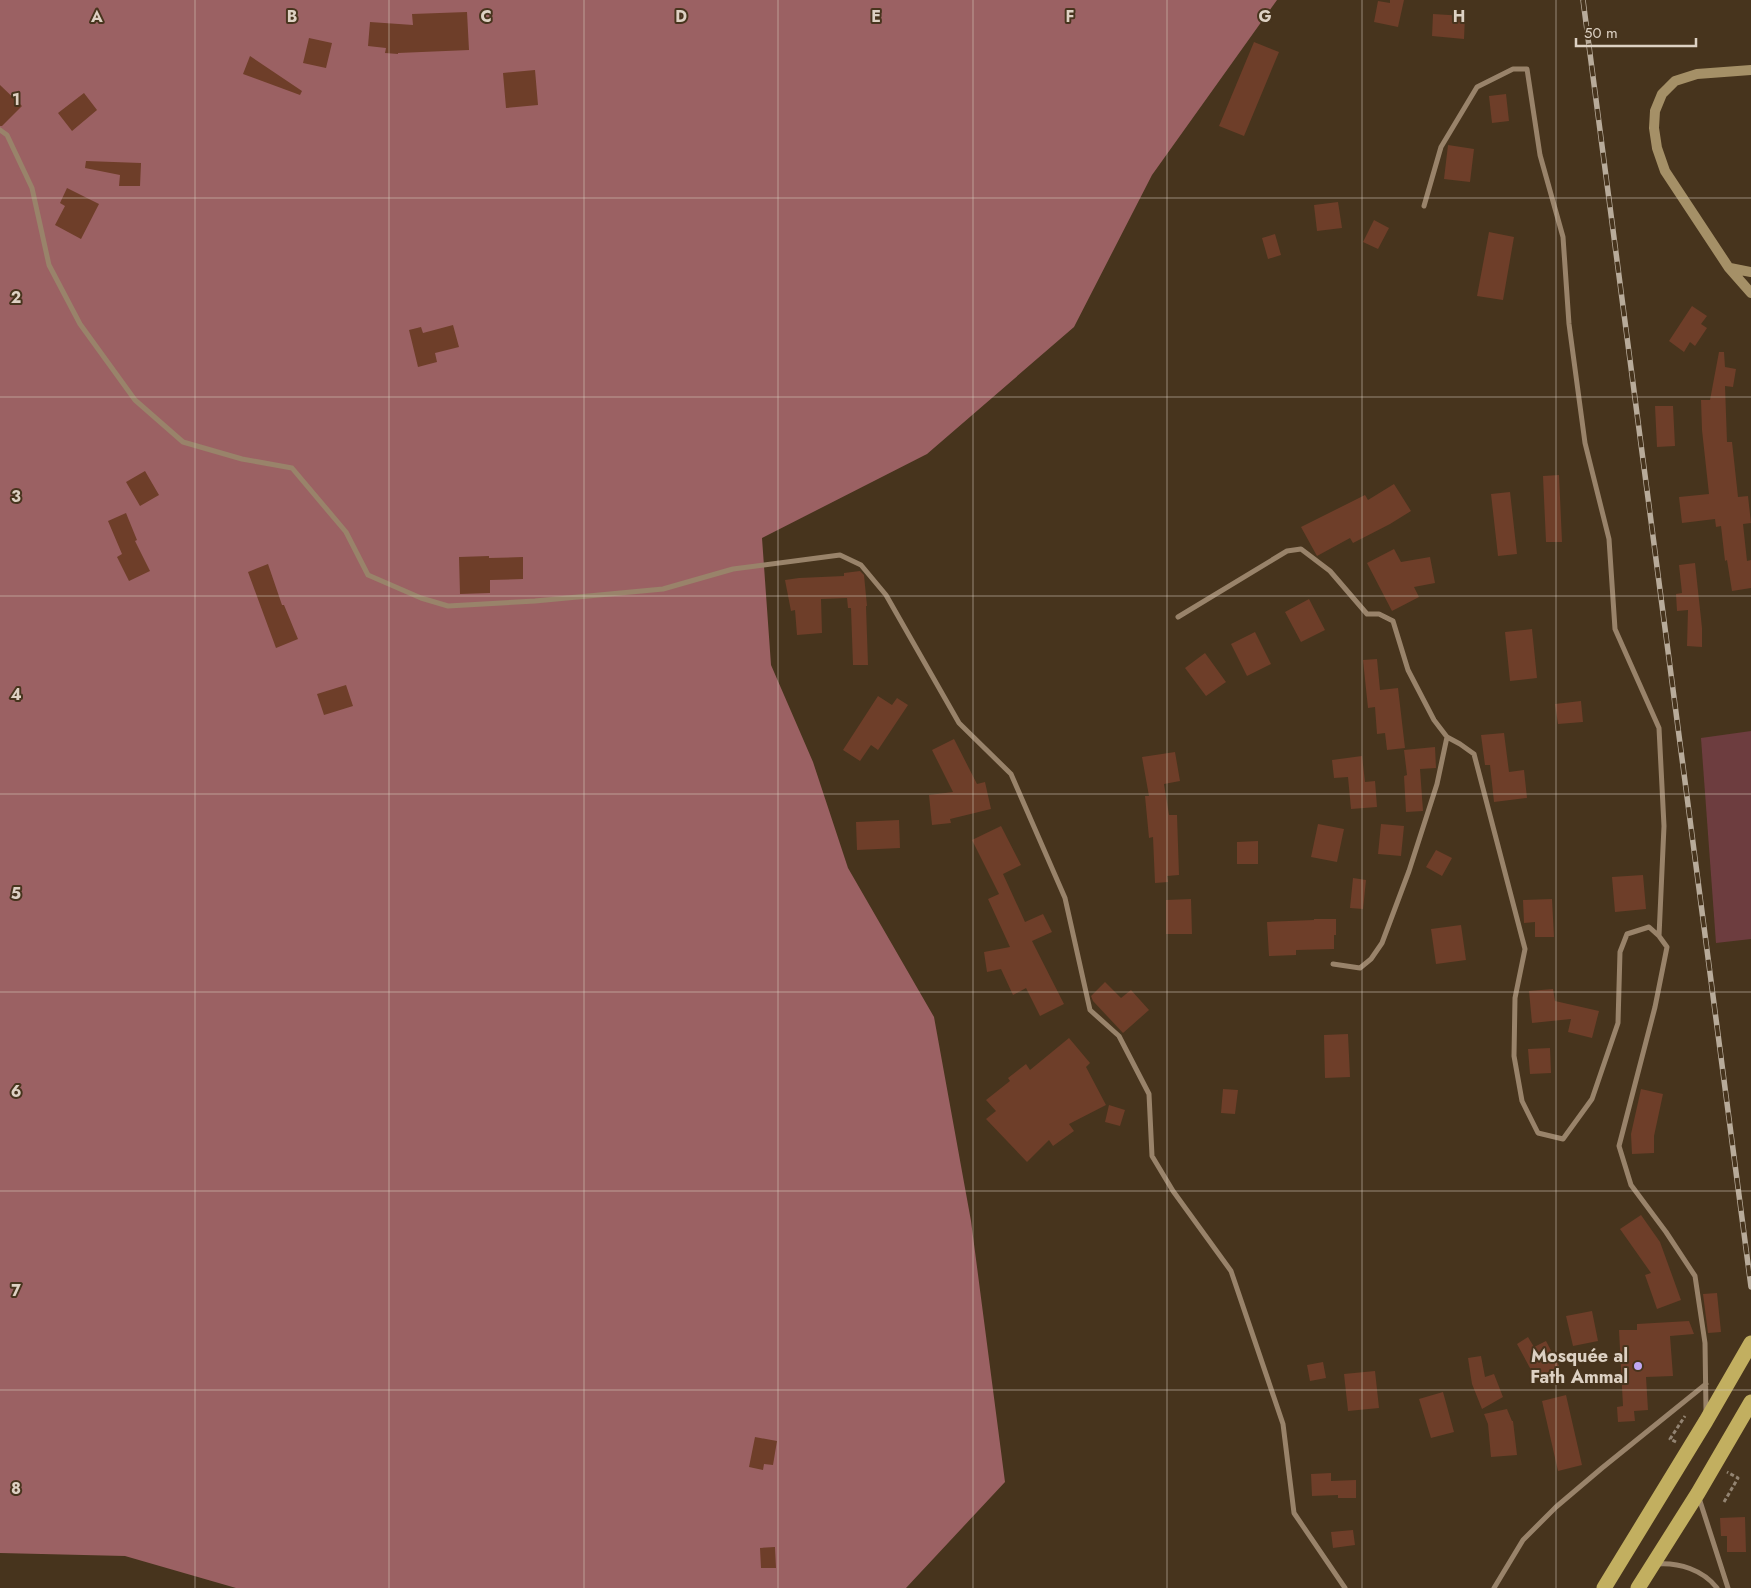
<svg xmlns="http://www.w3.org/2000/svg" width="1751" height="1588" viewBox="0 0 1751 1588" font-family="Jost,sans-serif">
<style>
.green{fill:#6d3d3f}
.forest{fill:#9b6163}
.building{fill:#6e3e29}
.lines{fill:none;stroke-linecap:round;stroke-linejoin:round}
.path{stroke:#938472;stroke-width:3;stroke-dasharray:4 2.5;stroke-linecap:butt}
.street{stroke:#99836a;stroke-width:5}
.secondary{stroke:#a59067;stroke-width:10}
.highway{stroke:#c2af60;stroke-width:15}
.rail-casing{stroke:#b8ab9a;stroke-width:5.5}
.rail{stroke:#47341d;stroke-width:4;stroke-dasharray:11;stroke-linecap:butt}
.grid{fill:none;stroke:#ddd1c3;stroke-width:1;stroke-opacity:0.55}
.poi-dot{fill:#c0a8f4;stroke:#47341d;stroke-width:2}
.labels{text-anchor:middle;dominant-baseline:central;stroke-width:4;stroke-linejoin:round;paint-order:stroke}
.poi-label{font-size:18px;font-weight:bold;fill:#ddd1c3;stroke:#47341d;text-anchor:end}
.grid-label{font-size:16px;text-anchor:middle;font-weight:bold;fill:#ddd1c3;stroke:#47341d;stroke-width:4;stroke-linejoin:round;paint-order:stroke}
</style>
<rect width="100%" height="100%" fill="#47341d"/>
<path class="green" d="M1751,731V939L1716,943L1701,738Z"/>
<path class="forest" d="M0,0H1277L1152,175L1074,327L927,454L762,538L771,665L813,762L848,868L934,1017L971,1221L1005,1482L906,1588H236L125,1556L0,1553Z"/>
<path class="building" d="M1390,0H1404L1398,27L1374,22L1378,1L1390,3Z
M467,12L469,50L398,53V54L385,53L386,48L368,46L370,22L413,25L412,14Z
M1433,14L1465,16L1464,39L1432,36Z
M309,38L332,43L326,68L303,63Z
M1254,42L1279,52L1244,136L1219,126Z
M250,56L302,91L300,95L243,74Z
M535,70L538,105L506,108L503,73Z
M0,85L22,106L2,126H0Z
M84,93L97,110L72,131L58,113Z
M1506,94L1509,121L1492,123L1489,96Z
M1448,145L1474,149L1470,182L1444,179Z
M86,161L141,163L140,186H119L120,175L85,168Z
M67,188L99,204L81,239L55,225L65,206L60,203Z
M1338,202L1342,228L1317,231L1314,205Z
M1374,220L1389,228L1378,249L1363,242Z
M1489,232L1514,237L1503,300L1477,296Z
M1275,234L1281,255L1268,259L1262,238Z
M1692,306L1707,316L1701,324L1707,328L1695,346L1690,342L1684,352L1669,341Z
M453,325L459,347L435,353L437,362L418,367L409,330L421,327L423,333Z
M1719,352H1724L1725,367L1736,369L1733,387L1725,386L1727,442H1732L1738,497L1748,496L1751,523L1743,524L1747,561L1751,560V588L1732,591L1727,560L1725,561L1721,526L1716,527L1715,519L1682,523L1679,497L1709,494L1702,430L1701,400H1710Z
M1655,406H1673L1675,446L1657,447Z
M145,471L159,495L140,506L126,482Z
M1559,475L1562,542H1546L1543,476Z
M1394,484L1411,511L1390,524L1353,543L1350,538L1317,556L1301,527L1365,495L1368,500Z
M1510,492L1517,554L1498,556L1491,494Z
M126,513L137,540L135,541L150,571L129,581L117,557L122,554L108,521Z
M1394,549L1401,562L1430,557L1435,583L1414,587L1419,597L1392,611L1367,563Z
M489,556V558L523,557V579L490,580V593L460,594L459,557Z
M1695,563L1702,628V647L1687,646L1688,610L1677,611L1676,594L1682,593L1679,565Z
M268,564L282,605H284L298,639L276,648L248,572Z
M860,571L864,575L867,606H866L868,665H853L851,608H848L847,598L821,599L822,633L797,635L795,610L791,611L785,580L799,578L844,576V573Z
M1309,599L1325,630L1301,642L1285,612Z
M1532,629L1537,678L1510,681L1505,632Z
M1255,632L1271,664L1247,676L1231,644Z
M1205,653L1226,682L1206,696L1185,668Z
M1377,659L1380,690L1398,688L1405,748L1387,750L1385,733L1377,734L1375,707L1368,708L1363,660Z
M346,685L353,706L324,715L317,694Z
M878,696L892,705L897,698L908,705L878,750L871,745L860,761L843,750Z
M1581,701L1583,722L1558,724L1555,704Z
M1504,733L1509,772L1524,770L1527,798L1494,802L1490,765H1485L1481,735Z
M954,739L977,784L985,782L991,809L950,819L951,823L932,825L929,795L953,792L932,750Z
M1435,747L1436,768L1420,769L1423,811L1406,812L1404,776L1407,775L1404,750Z
M1175,752L1180,781L1164,784L1169,815H1177L1179,875L1167,876L1168,882L1155,883L1153,837L1149,838L1145,796H1149L1142,757Z
M1362,756L1365,782L1375,781L1377,807L1351,809L1348,777L1334,778L1332,760Z
M899,820L900,848L857,850L856,822Z
M1318,824L1344,829L1337,862L1311,857Z
M1381,824L1404,826L1401,856L1378,854Z
M1001,826L1021,865L1003,874L1025,922L1043,914L1052,932L1032,941L1064,1004L1040,1016L1026,988L1013,995L1001,969L987,972L984,952L1010,947L988,899L999,894L972,840Z
M1258,841V864H1237V842Z
M1436,850L1452,858L1442,876L1426,867Z
M1643,875L1646,909L1615,912L1612,877Z
M1353,878L1366,880L1363,909L1350,908Z
M1191,899L1192,934H1166V900Z
M1552,899L1554,937H1535V922L1524,923L1523,900Z
M1314,919H1336V935H1334V949L1296,950V955L1269,956L1267,922L1314,920Z
M1461,925L1466,960L1436,964L1431,929Z
M1105,982L1121,998L1131,990L1149,1010L1123,1033L1093,1001L1091,996Z
M1553,989L1555,1001L1599,1011L1592,1038L1568,1032L1571,1019L1532,1023L1529,991Z
M1348,1034L1350,1077L1325,1078L1324,1035Z
M1069,1038L1090,1063L1086,1067L1106,1105L1069,1124L1074,1131L1053,1146L1049,1140L1027,1162L986,1119L996,1111L986,1100L1010,1081L1008,1078L1026,1064L1030,1070Z
M1550,1048L1551,1073L1530,1074L1528,1049Z
M1223,1089L1238,1090L1235,1114L1221,1113Z
M1641,1089L1663,1094L1654,1136V1153L1632,1154L1631,1134Z
M1109,1105L1125,1110L1120,1126L1105,1122Z
M1641,1215L1660,1242L1681,1300L1657,1309L1645,1275L1651,1273L1620,1229Z
M1717,1293L1721,1332L1708,1333L1703,1294Z
M1592,1311L1598,1341L1573,1346L1566,1316Z
M1689,1321L1694,1334L1670,1336L1673,1376L1646,1377L1648,1410L1634,1411L1635,1421L1618,1422L1617,1407L1623,1406L1619,1330H1637V1324Z
M1528,1337L1534,1347L1546,1341L1559,1366L1536,1379L1517,1344Z
M1481,1356L1485,1377L1494,1374L1503,1397L1482,1409L1472,1384L1468,1358Z
M1323,1362L1326,1378L1310,1381L1307,1365Z
M1375,1371L1379,1408L1348,1411L1344,1374Z
M1443,1392L1454,1432L1431,1438L1419,1399Z
M1566,1395L1582,1465L1558,1471L1542,1401Z
M1507,1409L1512,1421H1513L1517,1455L1491,1457L1488,1424L1484,1414Z
M755,1437L777,1441L773,1465L764,1464L763,1470L749,1467Z
M1331,1473V1481L1356,1480V1498H1338V1495L1312,1496L1311,1474Z
M1745,1517L1746,1552H1727V1536H1721L1720,1518Z
M1353,1530L1355,1545L1333,1548L1331,1532Z
M775,1547L776,1568H761L760,1548Z"/>
<g class="lines">
<path class="path" d="M1676,1442L1670,1439L1685,1416
M1724,1502L1738,1478L1727,1472"/>
<path class="street" d="M0,130L7,135L32,188L49,265L80,324L135,400L183,442L242,459L292,468L346,532L368,575L421,598L448,606L535,601L663,589L733,569L840,555L861,565L886,595L959,723L1011,774L1065,898L1090,1010L1119,1036L1149,1094L1152,1156L1173,1191L1231,1271L1283,1424L1294,1513L1345,1588
M1424,206L1441,147L1477,87L1513,69H1527L1540,155L1563,237L1569,324L1585,443L1609,539L1615,629L1659,728L1664,826L1659,936
M1178,617L1287,551L1301,549L1330,571L1367,614H1379L1393,621L1408,670L1434,720L1447,737L1460,744L1474,754L1525,949L1515,998L1514,1056L1522,1101L1538,1133L1563,1139L1592,1099L1618,1023L1620,952L1627,934L1649,927L1659,936L1667,947L1655,1007L1619,1146L1631,1185L1666,1232L1695,1276L1705,1343L1706,1411
M1333,964L1360,968L1371,959L1382,943L1409,871L1437,784L1447,737
M1699,1498L1728,1588
M1656,1564C1679,1562 1703,1570 1717,1588
M1494,1588L1523,1540L1556,1507L1602,1468L1706,1384"/>
<path class="secondary" d="M1751,70L1697,74L1675,81L1662,94L1655,111L1654,128L1657,148L1665,171L1729,268L1751,293
M1730,268L1751,272"/>
<path class="highway" d="M1604,1588L1706,1421L1751,1343
M1638,1588L1698,1493L1751,1402"/>
<defs>
<path id="rail" d="M1583,0L1751,1287"/>
</defs>
<use href="#rail" class="rail-casing"/>
<use href="#rail" class="rail"/>
</g>
<path class="grid" d="M195,0V1588M389,0V1588M584,0V1588M778,0V1588M973,0V1588M1167,0V1588M1362,0V1588M1556,0V1588M0,198H1751M0,397H1751M0,596H1751M0,794H1751M0,992H1751M0,1191H1751M0,1390H1751"/>
<circle class="poi-dot" cx="1638" cy="1366" r="5"/>
<g class="labels">
<g class="poi-label">
<text x="1628" y="1356">Mosquée al<tspan x="1628" dy="21">Fath Ammal</tspan></text>
</g>
</g>
<g class="grid-label">
<text x="97" y="22">A</text>
<text x="292" y="22">B</text>
<text x="486" y="22">C</text>
<text x="681" y="22">D</text>
<text x="876" y="22">E</text>
<text x="1070" y="22">F</text>
<text x="1265" y="22">G</text>
<text x="1459" y="22">H</text>
<text x="16" y="105">1</text>
<text x="16" y="303">2</text>
<text x="16" y="502">3</text>
<text x="16" y="700">4</text>
<text x="16" y="899">5</text>
<text x="16" y="1097">6</text>
<text x="16" y="1296">7</text>
<text x="16" y="1494">8</text>
</g>
<path d="M1576 38v8h120v-8" fill="none" stroke="#ddd1c3" stroke-width="2.5"/>
<text x="1584" y="38" font-size="15" fill="#ddd1c3" stroke="#47341d" stroke-width="4" paint-order="stroke">50 m</text>
</svg>
